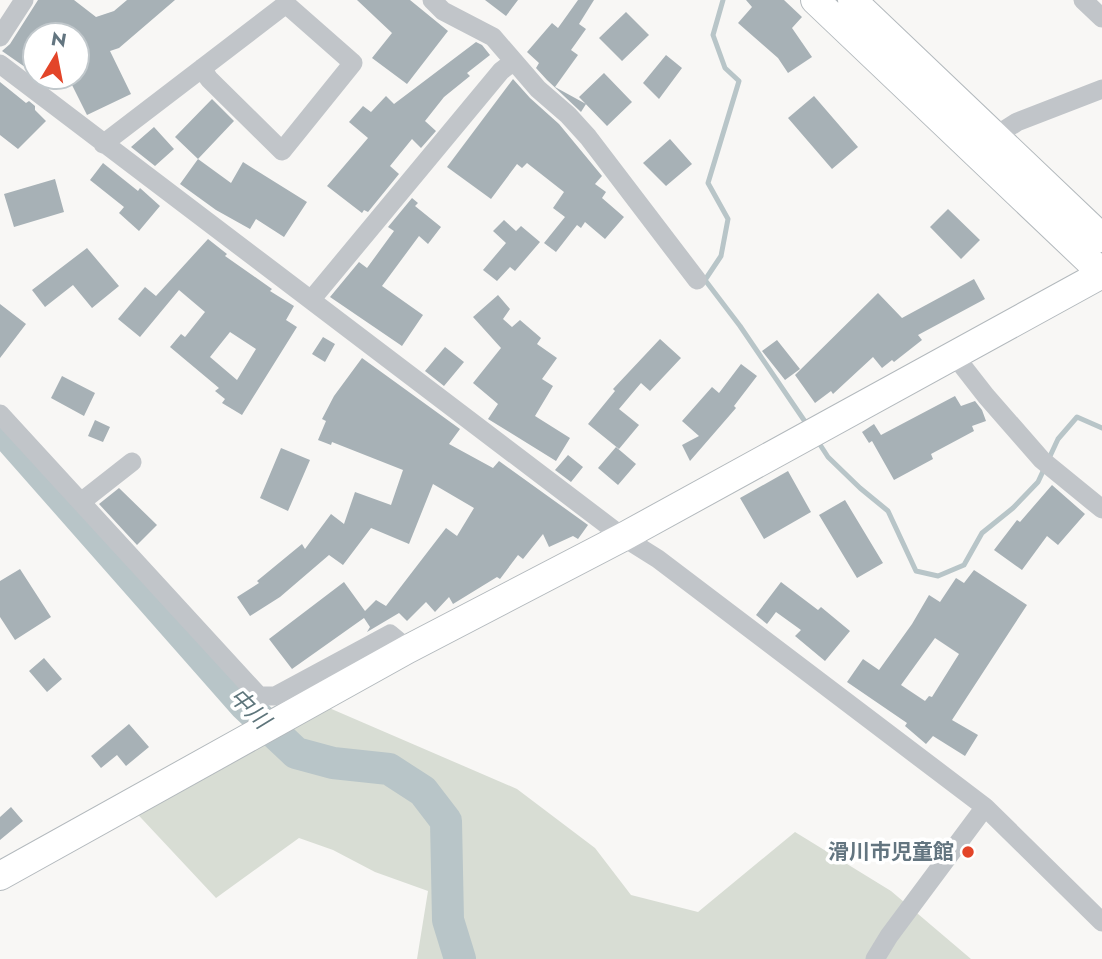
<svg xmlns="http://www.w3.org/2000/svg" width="1102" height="959" viewBox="0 0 1102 959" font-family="Jost,'Noto Sans JP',sans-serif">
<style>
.green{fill:#d8ddd4}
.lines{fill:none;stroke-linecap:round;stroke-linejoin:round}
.stream{stroke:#b8c5c8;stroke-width:5}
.river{stroke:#b8c5c8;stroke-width:32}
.building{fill:#a7b1b6;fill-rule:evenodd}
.secondary-casing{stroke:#b3b9bd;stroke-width:30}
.street{stroke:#c1c5c9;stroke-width:19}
.secondary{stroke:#fff;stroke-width:28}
.poi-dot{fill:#e34529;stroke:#fff;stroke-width:2.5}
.labels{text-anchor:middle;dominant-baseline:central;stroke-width:7;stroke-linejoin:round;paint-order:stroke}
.poi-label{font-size:21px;font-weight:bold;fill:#637580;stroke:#fff;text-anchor:end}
.water-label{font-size:23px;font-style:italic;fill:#5e757b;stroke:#fff}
</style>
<rect width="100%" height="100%" fill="#f8f7f5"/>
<path class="green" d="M313,701L517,789L595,848L631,895L698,912L795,832L891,891L971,959H417L428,891L375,872L333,850L299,838L216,898L128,804Z"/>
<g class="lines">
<path class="stream" d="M723,0L713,35L725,68L739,81L708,183L728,219L721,256L705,280L740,326L808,426
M817,440L828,457L860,488L888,511L916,571L938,576L964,565L982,533L1013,508L1038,482L1058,439L1077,417L1102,428"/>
<path class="river" d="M0,427L244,704L296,753L333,763L389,769L423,791L446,821L448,920L460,959"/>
</g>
<path class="building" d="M38,0H74L96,17L114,11L127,0H175L119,48L110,51L131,94L87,115L68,77H77V35H35V74L2,51L10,44Z
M357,0H410L448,31L407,84L372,58L392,33Z
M485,0H518L506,16Z
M578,0H594L579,24L586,29L571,50L578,55L555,87L586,104L581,112L547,80L536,68L539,63L527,52L552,23L558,28Z
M746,0H784L802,17L792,28L812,57L788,73L778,58L738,23L752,7Z
M626,12L649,35L622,61L599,38Z
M476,42L482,45L490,55L467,73L470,76L444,97L425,121L436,131L421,148L412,139L390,166L399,174L368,212L364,210L362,213L327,186L368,138L349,122L363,106L371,112L386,96L394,104Z
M666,55L682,68L659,99L643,83Z
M604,73L632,102L607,126L579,97Z
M513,79L530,98L559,124L602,176L595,184L606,192L602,198L624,217L605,239L585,222L581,228L577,225L556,252L544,243L565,217L553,208L564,192L527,163L522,168L517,164L491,199L447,167Z
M0,82L26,103L29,101L35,106V110L46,121L18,149L0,135Z
M814,96L858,147L832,169L788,118Z
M212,99L234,121L198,159L175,137Z
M154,127L174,149L155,166L131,147Z
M670,139L692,164L666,186L643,163Z
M198,159L231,183L243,162L307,202L284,237L256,219L250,229L216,210L180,184Z
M103,163L138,191L140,188L160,206L139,231L119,213L124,207L90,180Z
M55,179L64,212L14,227L4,194Z
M412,198L418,203L415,206L441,227L428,244L419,236L382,286L423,315L402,346L330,297L359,262L367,268L394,231L388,227Z
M948,209L980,240L961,259L930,227Z
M504,220L516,231L521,226L540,242L515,271L510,267L497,281L483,270L506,243L493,231Z
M208,239L227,254L225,256L272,289L270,291L294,306L286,320L297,327L242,415L222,403L225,399L215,391L219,388L170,347L181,334L185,337L205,312L179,290L140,337L118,319L145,287L156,296ZM230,332L256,349L237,380L210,357Z
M87,248L119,286L92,308L73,285L45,307L32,290Z
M974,279L985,299L918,335L922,340L894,362L892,360L882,368L873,357L833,394L831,391L815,403L795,375L878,293L902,318Z
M498,295L510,309L503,319L512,327L520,320L541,338L537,344L557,358L542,379L553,386L535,416L570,438L556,461L488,419L498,404L473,383L501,348L473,317Z
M0,304L26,324L0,358Z
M323,337L335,344L325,362L312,354Z
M660,339L681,358L650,391L641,383L619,409L639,425L619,449L588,424L615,391L613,389Z
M777,340L800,369L785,380L762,351Z
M445,347L464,362L444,386L425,371Z
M362,358L460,429L449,444L493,468L499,461L588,525L578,539L573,536L549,547L543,534L523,559L518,555L500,579L497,577L453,604L449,597L435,612L426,602L407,621L399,613L367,632L370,627L364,618L292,669L269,639L344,582L365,611L376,600L386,606L446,528L457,536L474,508L433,484L409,544L371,528L343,565L329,555L280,597L250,616L237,597L259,583L257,581L302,544L305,549L331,514L344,524L355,492L391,505L403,470L332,442L331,445L318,440L326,421L322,419L334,396Z
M741,364L757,376L734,406L736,408L690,461L682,445L699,436L682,421L712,387L719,393Z
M62,376L95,393L84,416L51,398Z
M955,396L961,406L975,401L982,410L986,421L972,426L974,431L931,454L933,459L894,480L872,441L869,443L862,432L874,424L881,435Z
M95,420L110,427L103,442L88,436Z
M616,447L636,464L618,485L598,468Z
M281,448L310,460L288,511L260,498Z
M568,455L583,467L571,482L555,470Z
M788,471L811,512L764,539L740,498Z
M1052,485L1085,514L1058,545L1047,536L1022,570L994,550L1017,520L1020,522Z
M119,488L157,525L137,545L99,504Z
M845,500L883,563L857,578L819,515Z
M20,569L51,617L15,640L0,617V581Z
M974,570L1027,605L952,720L978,735L965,756L933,736L926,744L905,726L907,723L847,682L863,659L879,670L912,624L929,595L940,602L956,578L964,583ZM935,638L959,654L932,697L929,696L925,701L901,685Z
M781,582L818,610L821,607L850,631L825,661L795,636L801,630L776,612L767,624L756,615Z
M44,658L62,679L47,692L29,671Z
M129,724L149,747L126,766L117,755L101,768L91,756Z
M11,807L23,821L0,840V817Z"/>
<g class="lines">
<defs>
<path id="secondary" d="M815,0L1102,273
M852,0L1102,238
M0,876L408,649L623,537L1102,274"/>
</defs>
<use href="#secondary" class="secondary-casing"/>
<path class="street" d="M432,0L443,11L493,37L538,89L568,115L588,137L697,280
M1083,0L1102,18
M0,37L24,0
M0,64L623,537L658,559L985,807L1102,922
M995,136L1017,122L1102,89
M103,144L286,4L353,63L282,151L209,79L202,68
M311,300L501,71L514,61
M954,355L986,396L1042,460L1102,509
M0,414L259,696H275L390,634L408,649
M81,502L132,462
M875,959L889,936L985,807"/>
<use href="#secondary" class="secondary"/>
</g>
<circle class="poi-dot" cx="968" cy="852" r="7"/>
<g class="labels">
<g class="poi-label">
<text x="954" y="852">滑川市児童館</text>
</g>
<g class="water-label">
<text transform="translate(250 708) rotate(45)">中川</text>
</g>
</g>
<g transform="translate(56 56) rotate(10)"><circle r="33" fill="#ffffff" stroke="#c1c8cc" stroke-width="2"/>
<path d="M0-5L12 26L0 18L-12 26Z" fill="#e34529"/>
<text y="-10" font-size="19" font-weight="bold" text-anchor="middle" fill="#637580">N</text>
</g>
</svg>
